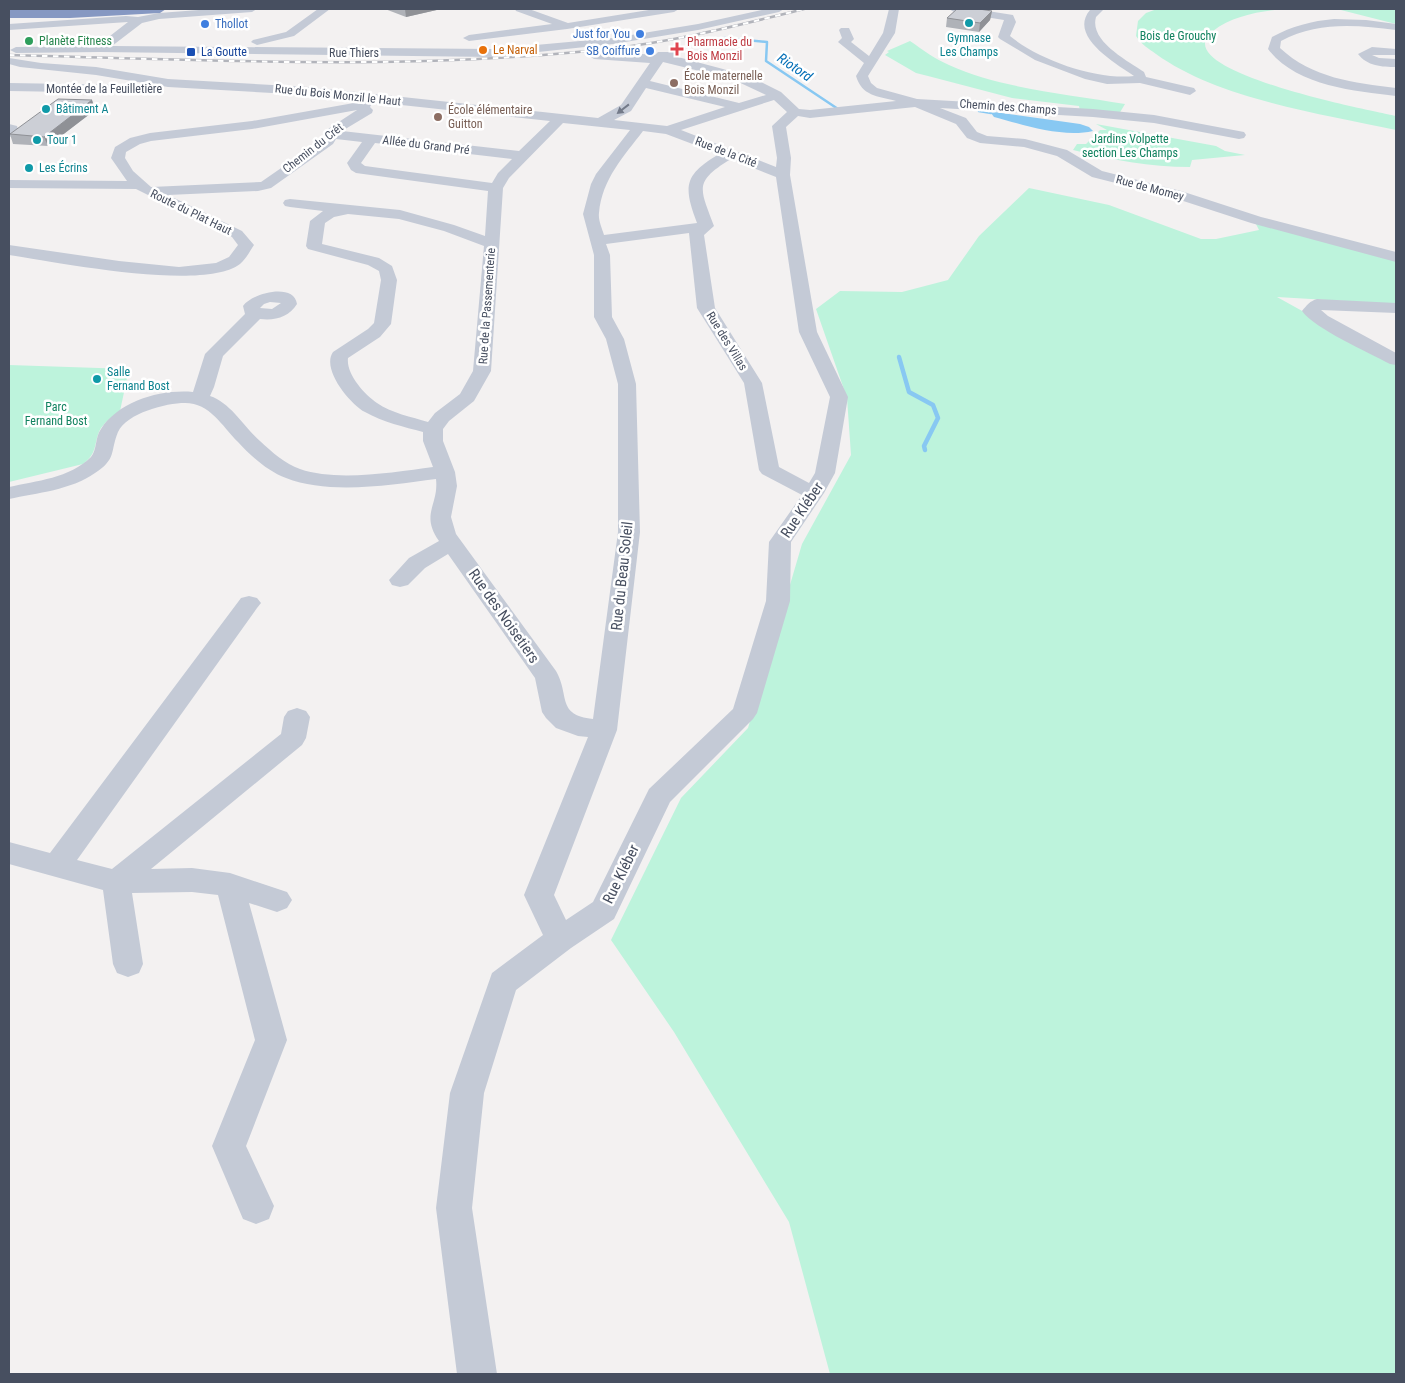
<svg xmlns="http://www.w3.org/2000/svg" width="1405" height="1383" viewBox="0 0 1405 1383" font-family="'Roboto Condensed',sans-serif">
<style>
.green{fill:#bdf3dc}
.water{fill:#88c8f2}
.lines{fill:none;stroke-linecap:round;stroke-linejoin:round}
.stream-far1{stroke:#88c8f2;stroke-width:2.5}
.stream{stroke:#88c8f2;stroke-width:4.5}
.minor{fill:#c4cad6;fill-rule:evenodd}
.highway{fill:#8698c2;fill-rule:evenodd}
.rail-casing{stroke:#b2b4bb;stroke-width:2.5}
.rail{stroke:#fff;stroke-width:2;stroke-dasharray:5.5;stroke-linecap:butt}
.wall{fill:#afb2b8}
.shaded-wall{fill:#8f9196}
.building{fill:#cccfd6;stroke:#8f9196}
.oneway{fill:#737a89}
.culture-dot{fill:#0f9aa8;stroke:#fff;stroke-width:2}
.shop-dot{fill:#3f7fe0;stroke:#fff;stroke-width:2}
.leisure-dot{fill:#2e9e5b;stroke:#fff;stroke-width:2}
.health-dot{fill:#e0444e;stroke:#fff;stroke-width:2}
.food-dot{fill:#e8710a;stroke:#fff;stroke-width:2}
.transit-dot{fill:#1a4fb4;stroke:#fff;stroke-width:2}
.education-dot{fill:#8d6e63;stroke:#fff;stroke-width:2}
.labels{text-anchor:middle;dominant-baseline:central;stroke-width:5;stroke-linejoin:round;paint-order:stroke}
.far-shop-label{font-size:12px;fill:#366cbe;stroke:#fff;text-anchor:end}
.far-park-label{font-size:12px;fill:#11825f;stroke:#fff}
.far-culture-label{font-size:12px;fill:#0d838f;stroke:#fff;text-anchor:start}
.far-leisure-label{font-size:12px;fill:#27864d;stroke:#fff;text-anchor:start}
.far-health-label{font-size:12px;fill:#be3a42;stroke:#fff;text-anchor:start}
.far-food-label{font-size:12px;fill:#c56008;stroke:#fff;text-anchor:start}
.far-transit-label{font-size:12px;fill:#164399;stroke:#fff;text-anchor:start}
.far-street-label{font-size:12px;fill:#474f60;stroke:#fff}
.far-education-label{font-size:12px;fill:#785e54;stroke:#fff;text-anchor:start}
.far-water-label{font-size:14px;font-style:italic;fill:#036fb7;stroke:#fff}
.street-label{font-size:15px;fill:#474f60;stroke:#fff}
</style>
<rect width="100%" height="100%" fill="#f3f1f1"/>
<path class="green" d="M1157,9H1284C1260,11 1232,16 1213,31C1161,71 1378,112 1396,116V130C1322,114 1218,99 1156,54C1149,49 1141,44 1136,36L1138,21L1146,13Z
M1337,9H1396V24L1388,22Z
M910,41C923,50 935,59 949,65C1002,89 1068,94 1125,104L1119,114L1080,111L1079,106L1012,98L928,76L916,73L885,55L889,52L887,51Z
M1096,124L1216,146L1225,151L1245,155L1192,160L1190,167C1150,167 1112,160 1073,150L1077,144H1086L1100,130H1107Z
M1029,188L1109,205L1201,239H1216L1259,230L1255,222L1396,259V304L1277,297L1396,363V1374H830L789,1222L674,1032L611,940L681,798L748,728L802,544L851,455L847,398L816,309L840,291L902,292L948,280L979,236Z
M9,365L129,369L120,411C113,416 106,421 101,428C93,442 99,452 83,464L9,482Z"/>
<path class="water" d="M994,112L1080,124L1089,127L1093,131C1062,138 1024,125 994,117L991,113Z"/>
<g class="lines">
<path class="stream-far1" d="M725,38L767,42L766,61L838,109
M979,111L991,113"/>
<path class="stream" d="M899,357L909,392L933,405L938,418L924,446L925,450"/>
<path class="minor" d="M212,9H257L252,12L159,19L142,23L112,46L492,49L613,38L698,24L766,9H784L779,12L698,30L613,44L492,57L100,52L16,53L10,50L16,47L97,46L128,22L9,30V24L126,16L138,17L159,13Z
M318,9H330L294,36L257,45L251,42L253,40L286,32Z
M515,9H529L568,23L655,9H679L674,12L567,29L469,41L463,38L469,35L552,24L516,11Z
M889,9H899L895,33L868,76L871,83L877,88L917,99L1093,109L1154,115L1244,132L1246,135L1244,138L1239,139L1154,123L1093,117L940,108L966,118L977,132L987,136L1025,139L1067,150L1102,171L1181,191L1261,217L1396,252V262L1251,223L1171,197L1092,177L1057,156L1024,147L980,143L967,138L956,124L915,107L810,118L798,116L786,127L791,158L790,175L817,332L848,397L835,473L824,493L791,542L790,601L757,713L753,719L670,802L614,919L571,948L516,990L484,1093L472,1208L497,1374H457L436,1208L450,1093L492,973L543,935L524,895L588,737L578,736L556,728L546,718L542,712L535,678L448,554L425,568L408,585L400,587L392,585L389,580L409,558L439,541C420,514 439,505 436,479C391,485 329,495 286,478C267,471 251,456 238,442C222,426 210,403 185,403C166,403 127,413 118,432C110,451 117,459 95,473C71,490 37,493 9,499V487C36,481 70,478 91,457C97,450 95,437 101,429C119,401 161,389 193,392L205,354L245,314L243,306C252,293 294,282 297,304C289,317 275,321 260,319L223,356L214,387L210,396C231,403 244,427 260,441C272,452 285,464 300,469C337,482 395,472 433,467L423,441V432C404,427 383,422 365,412C350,404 321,369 333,352L368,329L374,323L381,280L379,271L368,265L308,249L306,246L310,221L323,211L290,207L285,206L283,203L285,200L290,199L400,210L454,225L485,236L488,191L356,173L351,170L347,163L362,142L336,139L333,144L271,188L258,191L168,195L242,231L254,245C250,251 246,259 240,264C204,292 56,262 9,255V245L119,261L179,267L216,263L229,257L238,245L232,237L136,189L9,188V180L127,181L111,158L115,147L130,138L150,133L252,121L365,101L371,105L370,107L373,110L372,113L342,131L519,151L550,121L309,95L168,87L96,75L20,67L9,64V58L41,63L96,67L168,79L309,87L598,118L621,105L650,63L594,59L588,55L590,53L603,51L655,55L658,52H674L676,54L674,56L723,69L757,80L781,92L799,109L810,110L896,101C877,96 862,96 856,76L864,63L838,42L842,38L839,30L841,28H849L854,39L851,42L869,56L883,33ZM663,62L732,79L766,95L739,103L650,81ZM646,88L725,107L667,126L614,120L631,111ZM774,100L787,112L772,126L777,158L776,167L681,130ZM357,110L325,131L323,139L261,182L151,187L133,171L125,158L126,152L140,144L151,141L252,129ZM563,123L630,130L596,174L591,184L583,214L594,255V317L606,339L618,384V532L593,719C556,715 570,695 556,671L456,534L451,517L457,486L455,472L443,441V429L449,421L474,401L491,371L503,188L509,178ZM643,131L666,134L719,154C684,175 683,186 697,223L604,235C602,228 598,220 599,213C602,179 624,156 643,131ZM375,143L512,159L498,173L492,183L365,166L361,163ZM731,159L776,177L799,332L830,397L815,473L809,483L779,467L762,383L715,308L704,235L714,226C700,188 693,182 731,159ZM348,214L399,219L444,231L484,246L473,371L460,394L435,413L428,422C412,417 391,413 377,403C364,394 346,374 348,358L380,337L391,324L397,280L392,266L379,258L322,244L325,223L334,217ZM689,233L697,308L744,383L759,470L762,474L802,495L769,542L766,601L733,709L649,789L593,902L566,920L554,895L617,730L640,532L636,384L624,339L612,317L610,255L606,244ZM270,302L281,303L272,309L260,308L264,304Z
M949,9H975L1013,15L1016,22L1010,36C1039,60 1096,80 1134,76C1115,63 1068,36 1090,10L1104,9L1096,17C1089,41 1128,61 1144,72L1146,77L1194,88L1196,91L1190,95L1140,83L1107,84L1085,79L1035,60L1000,39L998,37L1004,20L954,12Z
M1334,19L1366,20L1396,24V30C1357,25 1318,21 1281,41L1280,48C1312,78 1354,83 1396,88V96C1354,91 1296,86 1268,49L1272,37C1292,26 1312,21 1334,19Z
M1372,47L1396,49V55H1372L1379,58L1396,59V67C1382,67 1367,66 1358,54Z
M9,83L127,85L133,89L127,93L9,91Z
M9,124L17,126L19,132L17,135L9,137Z
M1317,299L1396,303V313L1321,310L1328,316L1396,353V365L1390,364C1368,352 1315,329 1302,311C1307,305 1310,301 1317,299Z
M249,596L257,598L261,603L257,608L77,860L112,869L281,734L284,717L288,711L297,708L306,711L310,717L306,738L302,745L151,869L192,868L230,873L287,892L292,900L287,908L277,912L249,903L287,1040L246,1146L274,1206L269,1219L256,1224L243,1219L212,1146L255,1040L218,895L192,892L132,893L143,964L139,973L128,977L117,973L113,964L103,890L9,864V842L50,853L241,598Z"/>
<path class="highway" d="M100,9H166L160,13L70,18H9V10Z"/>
<defs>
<path id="rail" d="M9,55C208,60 408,71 607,49C674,42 739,25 804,9"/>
</defs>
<use href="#rail" class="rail-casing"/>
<use href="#rail" class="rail"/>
</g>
<path class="wall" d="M385,9H441L406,17Z
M992,11L990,20L979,32L946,27L947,18Z
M92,100L95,110L48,146L13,144L10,134Z"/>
<path class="shaded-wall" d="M405,9H441L406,17Z
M992,11L990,20L979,32L980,23Z
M92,100L95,110L48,146L44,137Z"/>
<path class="building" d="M957,9H979L992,11L980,23L947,18Z
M58,99L92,100L44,137L10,134Z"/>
<defs><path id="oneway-solid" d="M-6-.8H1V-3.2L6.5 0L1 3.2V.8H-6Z" transform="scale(1.25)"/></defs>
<use class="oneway" href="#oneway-solid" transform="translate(623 109) rotate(142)"/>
<g class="culture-dot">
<circle cx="969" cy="23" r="5"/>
<circle cx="46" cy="109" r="5"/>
<circle cx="37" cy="140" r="5"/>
<circle cx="29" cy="168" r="5"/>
<circle cx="97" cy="379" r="5"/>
</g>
<g class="shop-dot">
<circle cx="205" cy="24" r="5"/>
<circle cx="640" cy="34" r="5"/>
<circle cx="650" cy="51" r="5"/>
</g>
<circle class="leisure-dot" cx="29" cy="41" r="5"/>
<path class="health-dot" d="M674.5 41.5h5v5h5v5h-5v5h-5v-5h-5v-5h5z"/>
<circle class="food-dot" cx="483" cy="50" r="5"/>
<rect class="transit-dot" x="186" y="47" width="10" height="10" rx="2.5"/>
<g class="education-dot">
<circle cx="674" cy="83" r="5"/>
<circle cx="438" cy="117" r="5"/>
</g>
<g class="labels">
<g class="far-shop-label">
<text x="215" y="24" text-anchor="start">Thollot</text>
<text x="630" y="34">Just for You</text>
<text x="640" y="51">SB Coiffure</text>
</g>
<g class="far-park-label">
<text x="1178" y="36">Bois de Grouchy</text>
<text x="1130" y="139">Jardins Volpette<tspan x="1130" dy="14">section Les Champs</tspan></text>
<text x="56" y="407">Parc<tspan x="56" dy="14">Fernand Bost</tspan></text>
</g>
<g class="far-culture-label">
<text x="969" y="38" text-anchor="middle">Gymnase<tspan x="969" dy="14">Les Champs</tspan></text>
<text x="56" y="109">Bâtiment A</text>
<text x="47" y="140">Tour 1</text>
<text x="39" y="168">Les Écrins</text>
<text x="107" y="372">Salle<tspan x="107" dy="14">Fernand Bost</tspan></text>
</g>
<g class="far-leisure-label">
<text x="39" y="41">Planète Fitness</text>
</g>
<g class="far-health-label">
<text x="687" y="42">Pharmacie du<tspan x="687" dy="14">Bois Monzil</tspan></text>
</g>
<g class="far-food-label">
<text x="493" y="50">Le Narval</text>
</g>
<g class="far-transit-label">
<text x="201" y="52">La Goutte</text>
</g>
<g class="far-street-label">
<text x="354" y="53">Rue Thiers</text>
<text x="104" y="89">Montée de la Feuilletière</text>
<text transform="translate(338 95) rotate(6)">Rue du Bois Monzil le Haut</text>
<text transform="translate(1008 107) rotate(4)">Chemin des Champs</text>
<text transform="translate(426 145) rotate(7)">Allée du Grand Pré</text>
<text transform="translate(313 148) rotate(-38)">Chemin du Crêt</text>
<text transform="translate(726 152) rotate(21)">Rue de la Cité</text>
<text transform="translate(1150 188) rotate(15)">Rue de Momey</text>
<text transform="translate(191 212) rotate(26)">Route du Plat Haut</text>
<text transform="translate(487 306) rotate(-86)">Rue de la Passementerie</text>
<text transform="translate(727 341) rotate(58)">Rue des Villas</text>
</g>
<g class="far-education-label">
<text x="684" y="76">École maternelle<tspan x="684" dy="14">Bois Monzil</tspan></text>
<text x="448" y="110">École élémentaire<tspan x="448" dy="14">Guitton</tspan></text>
</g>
<g class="far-water-label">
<text transform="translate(795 67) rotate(34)">Riotord</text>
</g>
<g class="street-label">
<text transform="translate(802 510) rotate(-56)">Rue Kléber</text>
<text transform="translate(622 576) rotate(-84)">Rue du Beau Soleil</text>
<text transform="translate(504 616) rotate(55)">Rue des Noisetiers</text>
<text transform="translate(621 874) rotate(-64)">Rue Kléber</text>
</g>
</g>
<rect width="1405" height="1383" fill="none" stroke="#474f60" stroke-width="20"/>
</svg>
